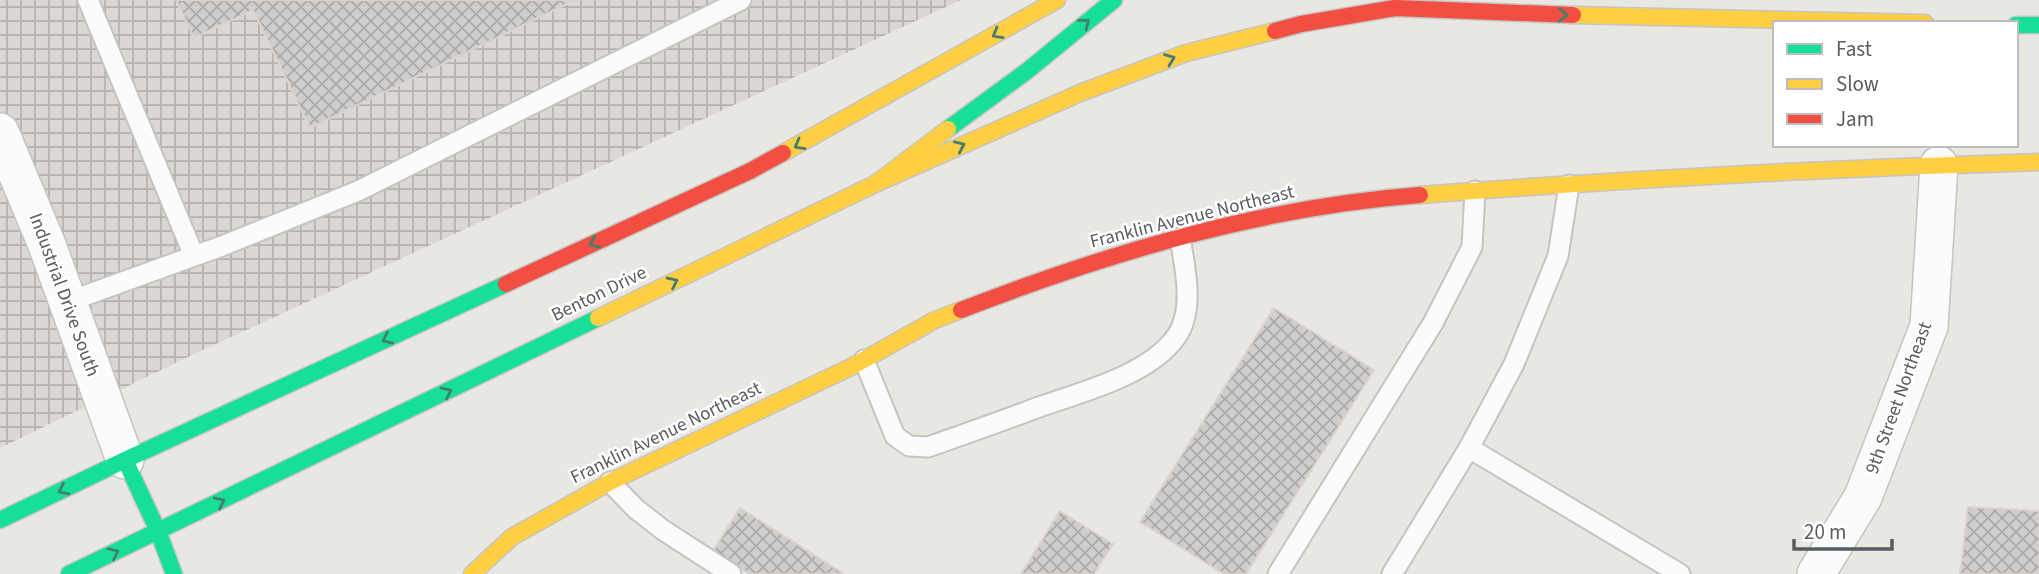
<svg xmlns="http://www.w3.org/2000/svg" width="2039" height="574" viewBox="0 0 2039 574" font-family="'Source Sans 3',sans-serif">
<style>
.industrial{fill:url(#industrial-grid)}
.building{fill:url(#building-cross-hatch);stroke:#d8d5d1;stroke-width:2}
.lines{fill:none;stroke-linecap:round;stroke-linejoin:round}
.lane-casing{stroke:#c4c4c2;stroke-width:23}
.street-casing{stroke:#c4c4c2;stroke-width:40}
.fast-casing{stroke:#c4c5c4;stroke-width:19}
.slow-casing{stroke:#c4c5c4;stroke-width:19}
.jam-casing{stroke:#c4c5c4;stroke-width:19}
.lane{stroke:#fcfbfb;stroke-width:19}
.street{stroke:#fcfbfb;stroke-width:37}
.fast{stroke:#16e098;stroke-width:16}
.slow{stroke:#ffcf43;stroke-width:16}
.jam{stroke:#f24e42;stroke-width:16}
.oneway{stroke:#477d6e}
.labels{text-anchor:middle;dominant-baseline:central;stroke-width:5;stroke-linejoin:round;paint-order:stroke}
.street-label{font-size:19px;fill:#575c60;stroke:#fff}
</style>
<defs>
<pattern id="industrial-grid" width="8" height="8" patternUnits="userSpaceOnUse" patternTransform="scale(1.75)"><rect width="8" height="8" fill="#dbd8d4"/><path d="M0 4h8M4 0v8" fill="none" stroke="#b4b2af"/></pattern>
<pattern id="building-cross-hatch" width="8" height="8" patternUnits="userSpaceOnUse" patternTransform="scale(1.75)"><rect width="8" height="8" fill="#cfcecc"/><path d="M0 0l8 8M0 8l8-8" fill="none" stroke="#abaaa9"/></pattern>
</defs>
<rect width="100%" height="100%" fill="#e8e7e2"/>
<path class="industrial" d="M0,0H961L188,357L0,448Z"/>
<path class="building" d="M176,0H575L310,128L253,10L194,38Z
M1274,308L1374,370L1246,574H1224L1140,522Z
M1968,507L2039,511V574H1960Z
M740,508L844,574H750L713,551Z
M1060,511L1113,544L1094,574H1021Z"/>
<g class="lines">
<defs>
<path id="lane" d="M88,0L194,256
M67,302L222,246L358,191L741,0
M864,360L895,436L909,446L928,447C965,434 1002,421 1039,407C1082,392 1149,375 1176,337C1195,311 1185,267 1180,238
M1469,448L1680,574
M610,482L636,509L663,530L731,574
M1278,574L1433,323L1472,247L1475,191
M1392,574L1469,448L1514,364L1558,256L1569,185"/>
<path id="street" d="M0,132L47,245L125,460
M1816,574L1863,497L1929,326L1939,165"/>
<path id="fast" d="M2016,25H2039
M948,129L1027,71L1114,0
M125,460L158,531L174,574
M0,520L125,460L506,284
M69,574L598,318"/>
<path id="slow" d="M1573,15L1925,23
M783,153L1057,0
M875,184L1080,93L1186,53L1275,31
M1420,195C1626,179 1833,168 2039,162
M598,318L875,184L948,129
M472,574L512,537L610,482L851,367L935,320L961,310"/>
<path id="jam" d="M1275,31L1301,24L1395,8L1573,15
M506,284L750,171L783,153
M961,310C1108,253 1262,207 1420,195"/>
</defs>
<use href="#lane" class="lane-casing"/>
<use href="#street" class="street-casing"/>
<use href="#fast" class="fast-casing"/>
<use href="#slow" class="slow-casing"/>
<use href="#jam" class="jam-casing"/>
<use href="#lane" class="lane"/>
<use href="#street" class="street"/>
<use href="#fast" class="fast"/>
<use href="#slow" class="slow"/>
<use href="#jam" class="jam"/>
</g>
<defs><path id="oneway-chevron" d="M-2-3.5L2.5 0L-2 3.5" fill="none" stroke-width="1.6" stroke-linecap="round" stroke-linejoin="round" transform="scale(1.75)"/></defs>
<g class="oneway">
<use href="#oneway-chevron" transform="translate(1563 15) rotate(1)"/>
<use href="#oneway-chevron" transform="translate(1085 23) rotate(-39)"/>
<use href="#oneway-chevron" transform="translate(997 34) rotate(150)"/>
<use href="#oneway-chevron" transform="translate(1170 59) rotate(-21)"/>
<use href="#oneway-chevron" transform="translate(799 145) rotate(151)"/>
<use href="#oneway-chevron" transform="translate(960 146) rotate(-24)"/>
<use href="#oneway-chevron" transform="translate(594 243) rotate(155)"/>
<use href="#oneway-chevron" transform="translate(673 282) rotate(-26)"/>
<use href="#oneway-chevron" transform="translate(387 339) rotate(155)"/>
<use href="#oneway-chevron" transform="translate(447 392) rotate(-26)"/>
<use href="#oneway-chevron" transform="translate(63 490) rotate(154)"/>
<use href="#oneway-chevron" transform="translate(220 502) rotate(-26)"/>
<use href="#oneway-chevron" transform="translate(114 553) rotate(-25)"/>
</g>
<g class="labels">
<g class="street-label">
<text transform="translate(1192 217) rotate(-14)">Franklin Avenue Northeast</text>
<text transform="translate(599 294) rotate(-26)">Benton Drive</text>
<text transform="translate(64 295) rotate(70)">Industrial Drive South</text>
<text transform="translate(1899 398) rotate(-70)">9th Street Northeast</text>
<text transform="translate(666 433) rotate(-26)">Franklin Avenue Northeast</text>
</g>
</g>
<rect x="1773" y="21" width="245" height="126" fill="#ffffff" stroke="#bcbebf" stroke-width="2"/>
<rect x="1787" y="44" width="35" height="10" fill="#16e098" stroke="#bcbebf" stroke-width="2"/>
<text x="1836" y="56" font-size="21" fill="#575c60">Fast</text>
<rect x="1787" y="79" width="35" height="10" fill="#ffcf43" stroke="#bcbebf" stroke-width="2"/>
<text x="1836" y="91" font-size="21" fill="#575c60">Slow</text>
<rect x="1787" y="114" width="35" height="10" fill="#f24e42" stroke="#bcbebf" stroke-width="2"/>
<text x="1836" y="126" font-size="21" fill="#575c60">Jam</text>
<path d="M1794 539v10h98v-10" fill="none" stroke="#575c60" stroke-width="3.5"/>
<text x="1804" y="539" font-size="21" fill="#575c60" stroke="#ffffff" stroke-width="5" paint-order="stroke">20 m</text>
</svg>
